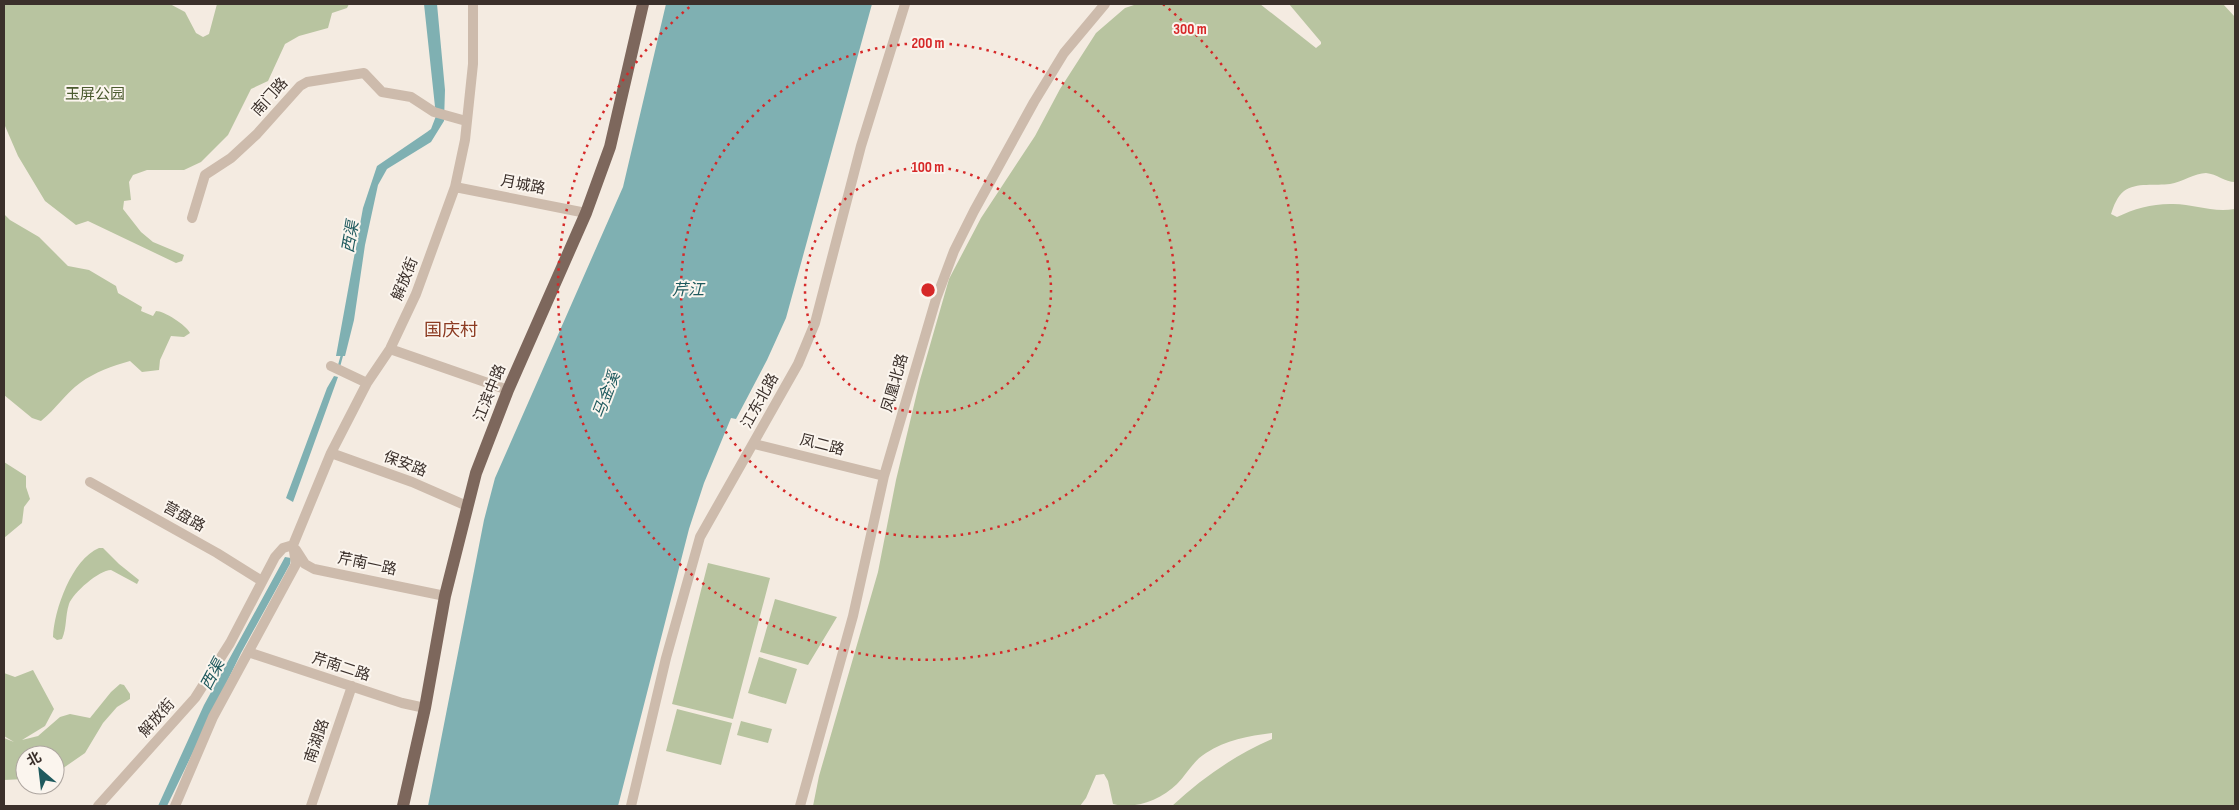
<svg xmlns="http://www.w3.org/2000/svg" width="2239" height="810" viewBox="0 0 2239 810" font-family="'Sofia Sans Condensed','Noto Sans SC',sans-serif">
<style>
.green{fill:#b8c4a0}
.water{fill:#7fb0b2}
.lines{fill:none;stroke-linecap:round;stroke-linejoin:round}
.stream{stroke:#7fb0b2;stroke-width:2.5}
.minor{stroke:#cdbbac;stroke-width:10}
.major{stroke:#7d675c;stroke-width:12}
.ring{fill:none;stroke:#d62828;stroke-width:2.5;stroke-dasharray:2.5 5}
.labels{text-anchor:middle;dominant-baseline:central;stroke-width:4;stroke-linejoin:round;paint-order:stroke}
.park-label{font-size:15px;fill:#4a5a2e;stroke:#fbf5ee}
.street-label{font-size:15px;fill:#3b302b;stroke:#fbf5ee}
.water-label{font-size:16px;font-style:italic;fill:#1f5a5e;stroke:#fbf5ee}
.quarter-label{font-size:18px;fill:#8c3b22;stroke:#fbf5ee}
.centre{fill:#d62828;stroke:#fbf5ee;stroke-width:2.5}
.ring-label{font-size:15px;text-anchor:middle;font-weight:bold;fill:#d62828;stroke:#fbf5ee;stroke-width:4;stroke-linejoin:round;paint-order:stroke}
</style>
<rect width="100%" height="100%" fill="#f4ebe1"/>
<path class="green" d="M4,4H170L185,12L196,33L203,37L209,34L217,4H349L347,8L332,13L328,28L299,36L285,44L268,81L251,89L228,135L201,162L184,170H147L133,175L129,182L131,200L124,201L123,209L141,232L153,242L184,255L182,261L176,263L88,221L76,225L45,201L18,156L5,126Z
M1137,4H1260L1316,48L1321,44V42L1289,4H2223L2235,17V182C2225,182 2217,174 2206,173C2195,173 2182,182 2170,184C2156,186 2136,182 2124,191C2117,197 2114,205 2111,214L2117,217C2134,209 2151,204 2170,204C2193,203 2210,213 2235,209V806H1172C1202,778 1235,755 1272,739V733C1248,736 1226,740 1206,753C1193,761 1187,774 1177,784C1161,800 1134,810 1113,804L1108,781L1104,774L1096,775L1086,798L1080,806H813L819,776L878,572L896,480L920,380L949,279L981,218L1035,136L1060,89L1096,33L1125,8Z
M4,214L10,220L39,237L68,266L89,270L116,286L118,293L142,307L141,311L153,316L156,311C164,311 186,325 190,333L184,337L171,336L160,360L159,370L142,372L130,361C112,366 95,372 80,383C66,393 56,409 41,421L32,418L4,395Z
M4,462L26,476V487L30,499L24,507L22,523L4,538Z
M99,548H103L119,564L139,580L137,584L111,570C99,570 73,593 69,604C65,616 67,628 62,639L57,640L53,637C54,610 72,559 99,548Z
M708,563L770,578L733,719L672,704Z
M775,599L837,617L808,665L760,652Z
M759,657L797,669L786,704L748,693Z
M33,670L54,709L45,726L22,740L38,736L60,717L70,714L90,718L111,692L120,684L124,685L130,694V699L117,707L103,723L85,753L59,771L55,772V755H25V779L4,780V738L14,742L4,736V673L15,677Z
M677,709L732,723L721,765L666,751Z
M741,721L772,729L768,743L737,735Z"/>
<path class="water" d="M424,4H437L445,90L444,121L431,142L387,169L378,185L365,245L354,320L345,356H336L363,208L377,166L427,132L431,129L436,116Z
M666,4H872L786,318L767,360L736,419L731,418L704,483L689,529L618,806H428L484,520L495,478L623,187Z
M334,376L338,377L293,502L286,498L327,388Z
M285,557L291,558L290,564L241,653L167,806H158L204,705Z"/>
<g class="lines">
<path class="stream" d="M339,366L342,355"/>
<path class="minor" d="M455,187L586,213
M192,218L205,175L231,158L257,134L300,86L307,82L364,73L382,92L411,97L434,112L466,121
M390,349L508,390
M331,366L367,383
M754,444L884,476
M331,453L412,482L467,506
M90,482L217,553L262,581
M296,550L305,564L314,569L445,596
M248,652L402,703L425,708
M98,806L195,698L230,643L275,557L283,548L293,545
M175,806L213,717L296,564L293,545L331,453L367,383L390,349L416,294L455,187L465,140L473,64V4
M311,806L352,686
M631,806L666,658L700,537L798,364L815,323L861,146L905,4
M800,806L853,616L884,476L936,299L954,251L974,211L1034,102L1064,53L1105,4"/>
<path class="major" d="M403,806L425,708L445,596L476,473L508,390L586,213L610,147L643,4"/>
</g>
<g class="ring">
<circle cx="928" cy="290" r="123"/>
<circle cx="928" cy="290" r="247"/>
<path d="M1163 4A370 370 0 1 1 693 4"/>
</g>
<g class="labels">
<g class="park-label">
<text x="95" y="94">玉屏公园</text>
</g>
<g class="street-label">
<text transform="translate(270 97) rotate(-48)">南门路</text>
<text transform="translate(523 185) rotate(11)">月城路</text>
<text transform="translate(405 279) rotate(-68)">解放街</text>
<text transform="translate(895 383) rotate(-74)">凤凰北路</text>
<text transform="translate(490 393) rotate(-68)">江滨中路</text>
<text transform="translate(760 401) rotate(-61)">江东北路</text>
<text transform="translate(822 445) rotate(14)">凤二路</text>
<text transform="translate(405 464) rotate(21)">保安路</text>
<text transform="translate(184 517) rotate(29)">营盘路</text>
<text transform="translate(367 564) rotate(12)">芹南一路</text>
<text transform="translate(341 667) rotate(18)">芹南二路</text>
<text transform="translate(157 718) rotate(-48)">解放街</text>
<text transform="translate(317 741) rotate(-71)">南湖路</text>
</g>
<g class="water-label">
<text transform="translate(351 237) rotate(-80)">西渠</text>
<text x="688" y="290">芹江</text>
<text transform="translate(607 395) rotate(-69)">马金溪</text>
<text transform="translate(213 675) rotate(-62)">西渠</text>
</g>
<g class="quarter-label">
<text x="451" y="330">国庆村</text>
</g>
</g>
<circle cx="928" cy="290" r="8" class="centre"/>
<g class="ring-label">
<text x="1190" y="34">300 m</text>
<text x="928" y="48">200 m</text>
<text x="928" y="172">100 m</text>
</g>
<rect width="2239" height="810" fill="none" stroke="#3b302b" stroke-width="10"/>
<g transform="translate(40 770) rotate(332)"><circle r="24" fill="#fbf5ee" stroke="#aea6a0"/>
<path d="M0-4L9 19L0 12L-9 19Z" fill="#1f5a5e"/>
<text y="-8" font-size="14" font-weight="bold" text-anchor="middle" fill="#3b302b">北</text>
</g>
</svg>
